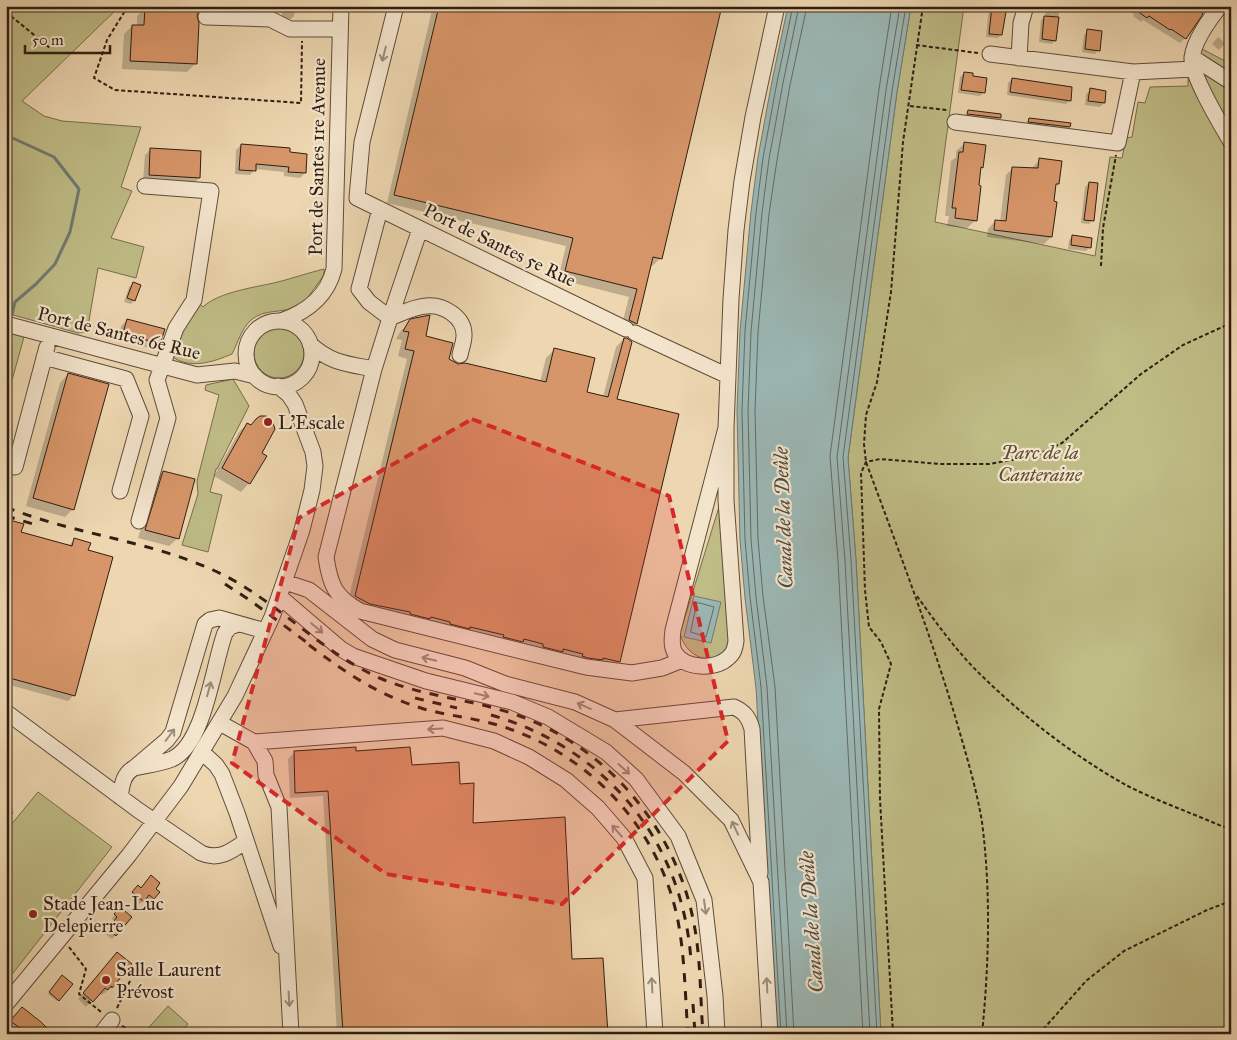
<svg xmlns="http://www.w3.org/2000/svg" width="1237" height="1040" viewBox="0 0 1237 1040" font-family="'IM FELL Great Primer',serif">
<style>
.green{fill:#bfbc86;stroke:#776d4c}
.water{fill:#9bb7b4;stroke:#707a73}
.shadow{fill:#0003}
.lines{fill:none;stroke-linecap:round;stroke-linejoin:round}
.shore{stroke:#656a63;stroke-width:1}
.stream{stroke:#707a73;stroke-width:3}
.building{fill:#d79669;stroke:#2f1e12}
.minor-casing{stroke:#5e4c3a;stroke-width:17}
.path{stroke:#2f1e12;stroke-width:2;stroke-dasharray:4 2.5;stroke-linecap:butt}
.minor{stroke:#f3e4cc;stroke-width:15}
.rail{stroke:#2f1e12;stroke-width:3;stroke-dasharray:9 9;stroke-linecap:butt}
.oneway{stroke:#9b8b78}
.marked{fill:#d62828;fill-opacity:0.2;stroke:#d62828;stroke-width:4;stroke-dasharray:10 6;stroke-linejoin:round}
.poi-dot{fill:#8f2418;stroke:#f3e4cc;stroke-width:2}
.labels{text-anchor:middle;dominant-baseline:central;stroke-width:4.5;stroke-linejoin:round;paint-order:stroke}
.street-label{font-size:19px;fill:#2f1e12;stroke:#f3e4cc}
.poi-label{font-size:19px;fill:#2f1e12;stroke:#f3e4cc;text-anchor:start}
.park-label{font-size:19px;font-style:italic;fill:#5a4d35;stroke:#f3e4cc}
.water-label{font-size:20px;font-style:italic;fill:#4f4c43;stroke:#f3e4cc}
</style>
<rect width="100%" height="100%" fill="#edd6b0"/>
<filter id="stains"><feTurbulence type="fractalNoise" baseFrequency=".004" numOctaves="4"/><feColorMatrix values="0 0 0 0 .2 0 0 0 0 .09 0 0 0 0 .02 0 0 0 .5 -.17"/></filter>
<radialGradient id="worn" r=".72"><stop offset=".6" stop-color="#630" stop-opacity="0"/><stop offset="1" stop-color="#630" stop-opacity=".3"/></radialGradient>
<path class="green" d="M6,6H120L22,101L44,116L62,121L141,127L121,187L132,191L111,238L144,247L136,278L98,268L87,332L78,333L6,313Z
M911,6H964L935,222L1095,256L1110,157L1122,158L1126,138L1132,137L1138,102L1145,103L1150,87L1188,86V75L1200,48L1231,64V1034H881L856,560L848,458L897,92Z
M324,269C325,276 320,280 316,286C311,293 306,301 298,306C283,314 265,308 251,320C241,329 238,343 232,354C213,362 190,370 171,356L173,348L198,302L203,307C218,292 257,287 278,282C293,278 308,273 324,269Z
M254 353a25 25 0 1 1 50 0a25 25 0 1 1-50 0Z
M6,332L24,337L6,402Z
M233,379L249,406L217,469H216L210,492L222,495L208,552L182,545L198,494L197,481L219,395L205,390L206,385Z
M719,507L731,637C724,670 687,663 680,633Z
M38,792L112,847L6,982V831Z
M168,1006L188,1024L179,1034H143Z"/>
<path class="water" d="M788,6H911L897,92L848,458L856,560L881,1034H776L756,688L745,598L740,540L737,411L740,331L751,212L758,157L772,81Z
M694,596L721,602L711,643L684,637Z"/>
<path class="shadow" d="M202,6H255L249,12L202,10Z
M282,6H295L294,16L291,19H282Z
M433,6H700L661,258L652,266H650L636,323L628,332L621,328L629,297L558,279L566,246L387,203Z
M989,6H1005L1001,35L998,38L986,37Z
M1046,6H1060L1055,40L1052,44L1039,42L1041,20L1045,17Z
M1083,6H1103L1100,10L1083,8Z
M1136,6L1173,13L1185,38L1180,43L1143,20L1141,22L1133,16L1134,14L1132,13Z
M145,8L195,16V64L187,72L122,69L124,34L132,26H137V16Z
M1088,31L1098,50L1095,54L1082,52L1084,35Z
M1218,37L1225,43L1219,50L1212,44Z
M964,73L984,92L980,96L958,93L960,77Z
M1012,79L1069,101L1066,104L1007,95L1008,83Z
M1090,90L1104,103L1100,107L1085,105L1086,94Z
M968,112L1000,115V118L996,122L964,118Z
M1029,119L1069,127L1065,131L1025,125Z
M965,143L982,167L979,170L976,220L967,228L947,226L949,216H945L951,161L956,157V151Z
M241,145L289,153L305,173L300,178L284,176V172L255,169L250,175L235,174L236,150Z
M151,149L199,178L193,184L143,181L145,155Z
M1040,159L1058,183L1055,186L1051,237L1044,244L987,237L988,229L995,221L1000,222L1006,175L1013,168L1032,169L1033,167Z
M1089,183L1093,220L1089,224L1081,223L1085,187Z
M1072,237L1090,247L1086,251L1068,249L1069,240Z
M133,284L134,300L131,304L124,302L129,287Z
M127,320L159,343L153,349L118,339L121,326Z
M409,323L448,360L457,365L540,382L546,358L554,350L586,393L603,397L616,347L624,339L616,400L619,661L610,669L347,605L407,359L398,356L402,340L396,339L400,332Z
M68,374L73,509L65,517L26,506L60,383Z
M247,424L250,426L260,454L249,483L241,492L214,476L239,432Z
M163,472L178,538L169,546L138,538L155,480Z
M6,522L20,533L69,545L75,539L86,551L74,695L68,701L6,684Z
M355,752L411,767L459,785L472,824L571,960L607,1034H337L323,796L290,798L288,759L294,753Z
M141,889H154L153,898L149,902L145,898L140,904L130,896L134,890Z
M116,913L130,917L112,939L105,934L115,921L112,919Z
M111,960L130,964L105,993L101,995L98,993L86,1007L78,999Z
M60,978L72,985L57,1001L48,994Z
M16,1015L49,1031L54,1027L62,1034H7L6,1027Z"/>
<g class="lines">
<path class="shore" d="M697,603H700L714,607L706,637L691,632Z
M781,1034L761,687L750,597L745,540L742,411L745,331L756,213L763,158L777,82L793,6
M787,1034L767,687L756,597L751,539L748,411L751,332L762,213L769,159L783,83L799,6
M794,1034L775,687L763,596L758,539L755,411L758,332L769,214L777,160L790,85L807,6
M863,1034L838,561L830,456L879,89L892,6
M870,1034L845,561L837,457L886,90L900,6
M877,1034L851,560L843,457L892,91L906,6"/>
<path class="stream" d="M6,135L54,157L79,189L70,232L55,264L36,284L15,302L12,315
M6,336L7,333"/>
</g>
<path class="building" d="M145,6L199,9L197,16L199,23L197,64L130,61L132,25H144Z
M439,6H706L721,10L662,259L653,257L637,324L629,320L637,289L565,271L573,238L394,195Z
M992,6H1007L1002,35L989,34Z
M1130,6H1166L1173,12L1178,6H1204L1201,12L1203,14L1186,39L1171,29L1170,30L1149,16L1147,18Z
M1044,16L1059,17L1056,41L1042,39Z
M1087,29L1102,31L1100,51L1085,49Z
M964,72L973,73V76L987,78L985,93L961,90Z
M1012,78L1072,87L1071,101L1010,92Z
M1090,88L1106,91L1105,103L1088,101Z
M968,110L1001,114V118L967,114Z
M1029,118L1071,123L1070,127L1028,122Z
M964,142L986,145L983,168L981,167L979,185L981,186L977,221L955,218L956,208H952L959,152H963Z
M241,144L290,148V152L307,154L306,173L288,172L289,167L256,164V171L239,170Z
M150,148L201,151L200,178L149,175Z
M1039,158L1062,161L1059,184H1056L1054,201L1057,202L1052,237L994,230L995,220L1006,221L1012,167L1038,168Z
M1089,182L1098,183L1094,221L1084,220Z
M1072,235L1092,238L1091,248L1071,245Z
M133,282L141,285L135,301L127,298Z
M430,315L426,336L453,343L449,359L458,364L465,363L546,382L554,348L595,358L587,392L608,397L624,338H627L632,342L617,399L679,414L620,662L603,658V660L588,658L582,656L583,654L563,649V652L543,647V644L524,639L523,642L503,637L504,635L470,627V629L450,624V622L431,617L430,619L410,614V612L370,604L355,596L414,351L405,349L409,332L403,331L410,319Z
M127,319L165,329L160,344L123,333Z
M68,373L109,384L74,510L33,498Z
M260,416H266L272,420L275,429L262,453L267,456L250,484L222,468L247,423L251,425L256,419Z
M163,471L195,479L179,539L145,530Z
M6,519L24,524L21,532L72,546L74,538L91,543L88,550L113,557L75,696L6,677Z
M356,747V751L410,747L412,765L459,762L460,784L474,783L473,823L565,817L572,959L603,958L608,1034H343L328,791L295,793L294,751Z
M151,875L160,883L156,889L160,892L154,899L149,895L144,902L132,892L138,885L141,888Z
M120,907L132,917L116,936L108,929L117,917L114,914Z
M117,952L132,964L112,988L111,986L108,990L105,988L93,1002L83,993Z
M62,975L73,984L59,1001L49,992Z
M22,1007L41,1022L53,1034H29L10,1021Z"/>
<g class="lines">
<defs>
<path id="minor" d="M396,6L362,142L357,198L626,329
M1220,6C1209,20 1194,40 1192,58C1191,75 1221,125 1231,142
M206,17L270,19L290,29H340
M990,54L1133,72L1194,69
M1192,57L1231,82
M1019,58L1021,23L1026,6
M955,122L1118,143L1133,72
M380,209L359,289L369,302L390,318L374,369L326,557C330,585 335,597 360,611L586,667L632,673L662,668L682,660
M420,229L390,318C402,313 413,307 426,306C443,304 465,317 464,336C464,342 461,349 460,355
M281,321C307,312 327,297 334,269L341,6
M246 354a33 33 0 1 1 66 0a33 33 0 1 1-66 0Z
M6,324L197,375L235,371L255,376
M635,333L728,376L726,428V500L736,641C735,648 734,653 728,658C715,670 685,669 675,653C671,646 672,638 673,630L726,428
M310,344C330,363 348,364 374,369
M44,357L126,379L141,416L120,491
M728,376L731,299L736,230L742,181L753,117L777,6
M15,467L47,347
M139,521L168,418L157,380L176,328L194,300L211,191L145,186
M285,582L309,590L372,639L395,650L465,668L505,684L575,702L615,720L684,773L731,820L761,882L770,1034
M280,597L341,649L353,656L426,681L512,702L548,717L606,752L636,779L678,836L704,900L715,996L717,1034
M6,712L138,810L201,853C219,861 232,851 246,841
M615,720L734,707C745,712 749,718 752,729L760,873
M220,723L254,742L443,728L494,741L529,757L566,780L598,808L624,838L645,878L655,1034
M254,742L265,761L266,775L279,807L291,1034
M203,753L216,765L222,774L237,813L281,946
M134,768L167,740L173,732L205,624L210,620L219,618L265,631
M120,797C122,785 123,774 134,768C146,765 160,764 172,759C205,744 213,665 225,633L230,627L239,624
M6,1004L129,855L181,786L235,696L272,617L302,530L312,490L315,466L313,452L295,404L289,395L278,386
M101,1034L112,1020"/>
</defs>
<use href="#minor" class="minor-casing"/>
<path class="path" d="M128,6L107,40L94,78L115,90L301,103L302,41
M923,6L903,142L891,292L877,382L866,415L864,444L866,462C897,546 929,630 955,716C965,751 976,786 982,822C991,892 989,964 982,1034
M6,12L50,48
M916,45L978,53
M910,106L947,110
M1101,266L1103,228L1116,155
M917,596C937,624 957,652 982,676C1024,717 1073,755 1124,784C1152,799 1189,812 1219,825L1231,829
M6,820L14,810
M69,947L86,969L79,994L101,1012
M117,1008L130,981
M6,1025L17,1034
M122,1026L139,1034
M893,1034L880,799L879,709L891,664L881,642L869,627L865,590L861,473L866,462L880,459L941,464H989L1035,456L1062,443L1141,374L1183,345L1231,323
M1039,1034L1086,981L1124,951L1207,910L1231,901"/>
<use href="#minor" class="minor"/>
<path class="rail" d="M6,507C72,534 147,540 213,570C274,597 319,652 382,679C423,696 468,699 511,713C603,743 674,825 693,919C701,956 700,996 703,1034
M6,516L33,524
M225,584L251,601L313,647
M309,645C346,673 378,695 424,709C449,716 476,718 501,726C590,754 660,829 678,921C685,958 685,996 688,1034
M415,698L457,708
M491,715C606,748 683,841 691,961
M693,1004L695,1034"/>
</g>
<defs><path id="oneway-shaft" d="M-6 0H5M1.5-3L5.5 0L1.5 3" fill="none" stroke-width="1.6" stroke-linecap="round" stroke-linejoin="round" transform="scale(1.25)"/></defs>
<g class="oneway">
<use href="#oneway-shaft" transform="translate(384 54) rotate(104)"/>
<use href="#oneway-shaft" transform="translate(317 628) rotate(40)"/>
<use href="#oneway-shaft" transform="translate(429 659) rotate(-166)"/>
<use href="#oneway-shaft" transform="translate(209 689) rotate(-75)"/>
<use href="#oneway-shaft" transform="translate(482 695) rotate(14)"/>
<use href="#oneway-shaft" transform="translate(584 706) rotate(-156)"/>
<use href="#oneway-shaft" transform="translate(435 729) rotate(177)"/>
<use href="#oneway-shaft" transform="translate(170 735) rotate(-53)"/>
<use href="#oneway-shaft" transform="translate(624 769) rotate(42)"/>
<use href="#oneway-shaft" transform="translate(735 828) rotate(-115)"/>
<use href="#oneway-shaft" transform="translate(617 831) rotate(-131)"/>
<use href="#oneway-shaft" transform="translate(705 907) rotate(82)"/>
<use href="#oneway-shaft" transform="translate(652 985) rotate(-93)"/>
<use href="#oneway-shaft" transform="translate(767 985) rotate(-93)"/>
<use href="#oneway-shaft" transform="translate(289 999) rotate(87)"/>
</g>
<path class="marked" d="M472,419L669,496L728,741L562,904L386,874L232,763L299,518Z"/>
<g class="poi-dot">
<circle cx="268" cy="422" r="5"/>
<circle cx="33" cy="914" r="5"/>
<circle cx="106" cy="980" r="5"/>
</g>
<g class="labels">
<g class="street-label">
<text transform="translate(317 157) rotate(-89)">Port de Santes 1re Avenue</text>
<text transform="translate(500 245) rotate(26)">Port de Santes 5e Rue</text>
<text transform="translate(119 333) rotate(14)">Port de Santes 6e Rue</text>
</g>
<g class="poi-label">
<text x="278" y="422">L'Escale</text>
<text x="43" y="903">Stade Jean-Luc<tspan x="43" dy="22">Delepierre</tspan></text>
<text x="116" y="969">Salle Laurent<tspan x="116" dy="22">Prévost</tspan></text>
</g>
<g class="park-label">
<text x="1040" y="452">Parc de la<tspan x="1040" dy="22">Canteraine</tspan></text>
</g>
<g class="water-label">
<text transform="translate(783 518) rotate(-92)">Canal de la Deûle</text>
<text transform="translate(811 922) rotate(-94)">Canal de la Deûle</text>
</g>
</g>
<rect width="1237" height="1040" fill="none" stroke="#edd6b0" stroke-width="25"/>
<rect x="8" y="8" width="1222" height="1025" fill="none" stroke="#2f1e12" stroke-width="2.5"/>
<rect x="12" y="12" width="1212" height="1015" fill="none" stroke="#2f1e12"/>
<path d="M25 45v8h85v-8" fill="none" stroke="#2f1e12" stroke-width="2.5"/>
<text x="32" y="45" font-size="15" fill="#2f1e12" stroke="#f3e4cc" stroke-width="4" paint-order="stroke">50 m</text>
<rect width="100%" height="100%" filter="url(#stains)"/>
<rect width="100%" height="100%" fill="url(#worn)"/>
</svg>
